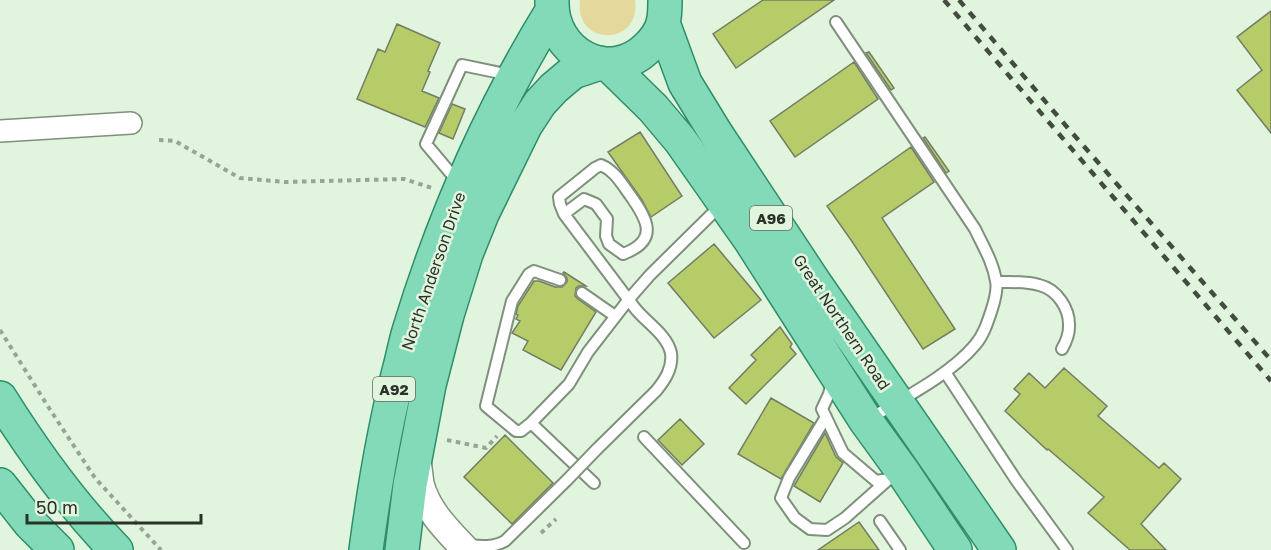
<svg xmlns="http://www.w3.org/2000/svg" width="1271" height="550" viewBox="0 0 1271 550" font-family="'Golos Text',sans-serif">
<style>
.green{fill:#e4d99b}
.building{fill:#b5cc68;stroke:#757c64;stroke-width:1.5}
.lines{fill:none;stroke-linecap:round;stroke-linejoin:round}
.service-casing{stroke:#7f907c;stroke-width:14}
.minor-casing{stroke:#7f907c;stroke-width:24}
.tertiary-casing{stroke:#7f907c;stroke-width:30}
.primary-casing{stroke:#2e8f68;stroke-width:36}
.path{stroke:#96a594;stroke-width:4;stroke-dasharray:4.5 4.5;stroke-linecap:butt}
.service{stroke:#fff;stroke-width:10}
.minor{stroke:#fff;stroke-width:21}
.tertiary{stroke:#fff;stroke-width:27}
.primary{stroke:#83dab9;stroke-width:33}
.rail{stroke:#444c42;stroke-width:4.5;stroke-dasharray:8 8;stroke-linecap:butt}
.service-bridge-casing{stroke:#7f907c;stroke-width:14;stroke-linecap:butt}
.service-bridge{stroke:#fff;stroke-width:10}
.labels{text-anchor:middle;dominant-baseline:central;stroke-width:5;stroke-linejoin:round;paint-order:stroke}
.shield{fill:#e1f5de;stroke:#626c5f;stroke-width:1.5}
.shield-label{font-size:15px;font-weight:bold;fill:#2b3229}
.street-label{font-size:16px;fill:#2b3229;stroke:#e1f5de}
</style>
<rect width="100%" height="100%" fill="#e1f5de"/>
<path class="green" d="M580,0H635C642,46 574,48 580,0Z"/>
<path class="building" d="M763,0H834L736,68L713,34Z
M1271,11V133L1237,90L1262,70L1237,37Z
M397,24L440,43L428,71L430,72L422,91L439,98L425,127L357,99L378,49L385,52Z
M869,52L894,88L891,90L866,53Z
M854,62L878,99L795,157L770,121Z
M452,104L465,109L453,139L439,133Z
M640,132L682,196L651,217L642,200L608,152Z
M925,137L949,171L946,173L923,138Z
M911,147L934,182L882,218L955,329L923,349L851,240L827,206Z
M714,244L761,300L714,338L668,283Z
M564,272L586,286H579L576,288L575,296L578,299L596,312L561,370L523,350L528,341L512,333L520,321L516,319L518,315L516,314L518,306L534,281H539L555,287H562L567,282V278L563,273Z
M780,327L792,344L790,347L796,354L746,404L729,388L756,360L751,355Z
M1064,368L1107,406L1098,416L1159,468L1164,463L1181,479L1141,524L1166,550H1130L1088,513L1104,497L1048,449L1047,450L1005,411L1020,394L1014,389L1029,373L1045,388Z
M771,398L814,423L781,479L738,454Z
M680,419L704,444L682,465L658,440Z
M825,433L836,457L843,463L820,502L794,486Z
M505,435L553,483L512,524L464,477Z
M859,522L879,550H818Z"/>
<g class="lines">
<defs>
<path id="service" d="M836,22L975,229C983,246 993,262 996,281C998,290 994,303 991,312C987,324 983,336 975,345C950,375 902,399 869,419
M458,182L426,144L462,65L510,75
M564,214L584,199L596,204L607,219L606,236L609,244L623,254C660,240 647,219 630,195C621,183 615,171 601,165L595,168L559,197L560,204L564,214C587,245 611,276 634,307C645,322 667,334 671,353C673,368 665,380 656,391L597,449
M997,282C1011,282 1026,281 1039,285C1057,289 1070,309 1069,327C1069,335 1066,342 1062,349
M582,293L615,316
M945,372L1016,480L1067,550
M832,382L829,394L822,409L843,453L876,481L889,479
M826,417L789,478L781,498L795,518L810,529L827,530L845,518L889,479L900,474
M531,423L521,431H516L486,406L512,301L529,274L534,271L560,280
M644,437L744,543
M594,483L531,423L569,384L588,352L629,299L650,275L721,205
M880,521L900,550
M465,545C479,546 493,548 505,541L567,480"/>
<path id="minor" d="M0,131L131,123"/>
<path id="tertiary" d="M417,460C418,468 419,476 420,484C427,511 448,531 466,550"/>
<path id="primary" d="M552,0C550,53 609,86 648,47C655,40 661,32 663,23C665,16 665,7 665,0
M663,23L685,83L715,132L814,282L999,550
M608,64L653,108L680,140L751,241L866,421L903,472L955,550
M0,398C34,452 71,504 116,550
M0,485L30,523L57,550
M366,550C374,490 384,429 399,371C403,357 405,344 409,331C443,219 491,110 552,11
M402,550L410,485L429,385L447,315L466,254L482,214L525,126L540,103L554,88L573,72L600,63"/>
</defs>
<use href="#service" class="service-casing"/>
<use href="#minor" class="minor-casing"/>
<use href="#tertiary" class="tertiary-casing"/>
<use href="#primary" class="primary-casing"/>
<path class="path" d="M159,140L175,141L240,178L285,182L404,179L432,188
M0,330L49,408L95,478L161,550
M447,440L486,448L497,436
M541,533L556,519"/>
<use href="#service" class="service"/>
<use href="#minor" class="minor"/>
<use href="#tertiary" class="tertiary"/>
<use href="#primary" class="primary"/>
<path class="rail" d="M944,0L1271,381
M959,0L1067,127L1271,360"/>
<defs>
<path id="service-bridge" d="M567,480L597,449"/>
</defs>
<use href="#service-bridge" class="service-bridge-casing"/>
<use href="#service-bridge" class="service-bridge"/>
</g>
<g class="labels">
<g class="shield">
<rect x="750" y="206" width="42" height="24" rx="4.5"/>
<rect x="373" y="377" width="42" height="24" rx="4.5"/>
</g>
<g class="shield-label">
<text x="771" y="218">A96</text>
<text x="394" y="389">A92</text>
</g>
<g class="street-label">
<text transform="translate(433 271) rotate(-71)">North Anderson Drive</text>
<text transform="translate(842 322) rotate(56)">Great Northern Road</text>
</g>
</g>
<path d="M27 514v9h174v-9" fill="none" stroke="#2b3229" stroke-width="3"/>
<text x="36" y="514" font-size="18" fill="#2b3229" stroke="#e1f5de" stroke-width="4.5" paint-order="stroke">50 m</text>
</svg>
